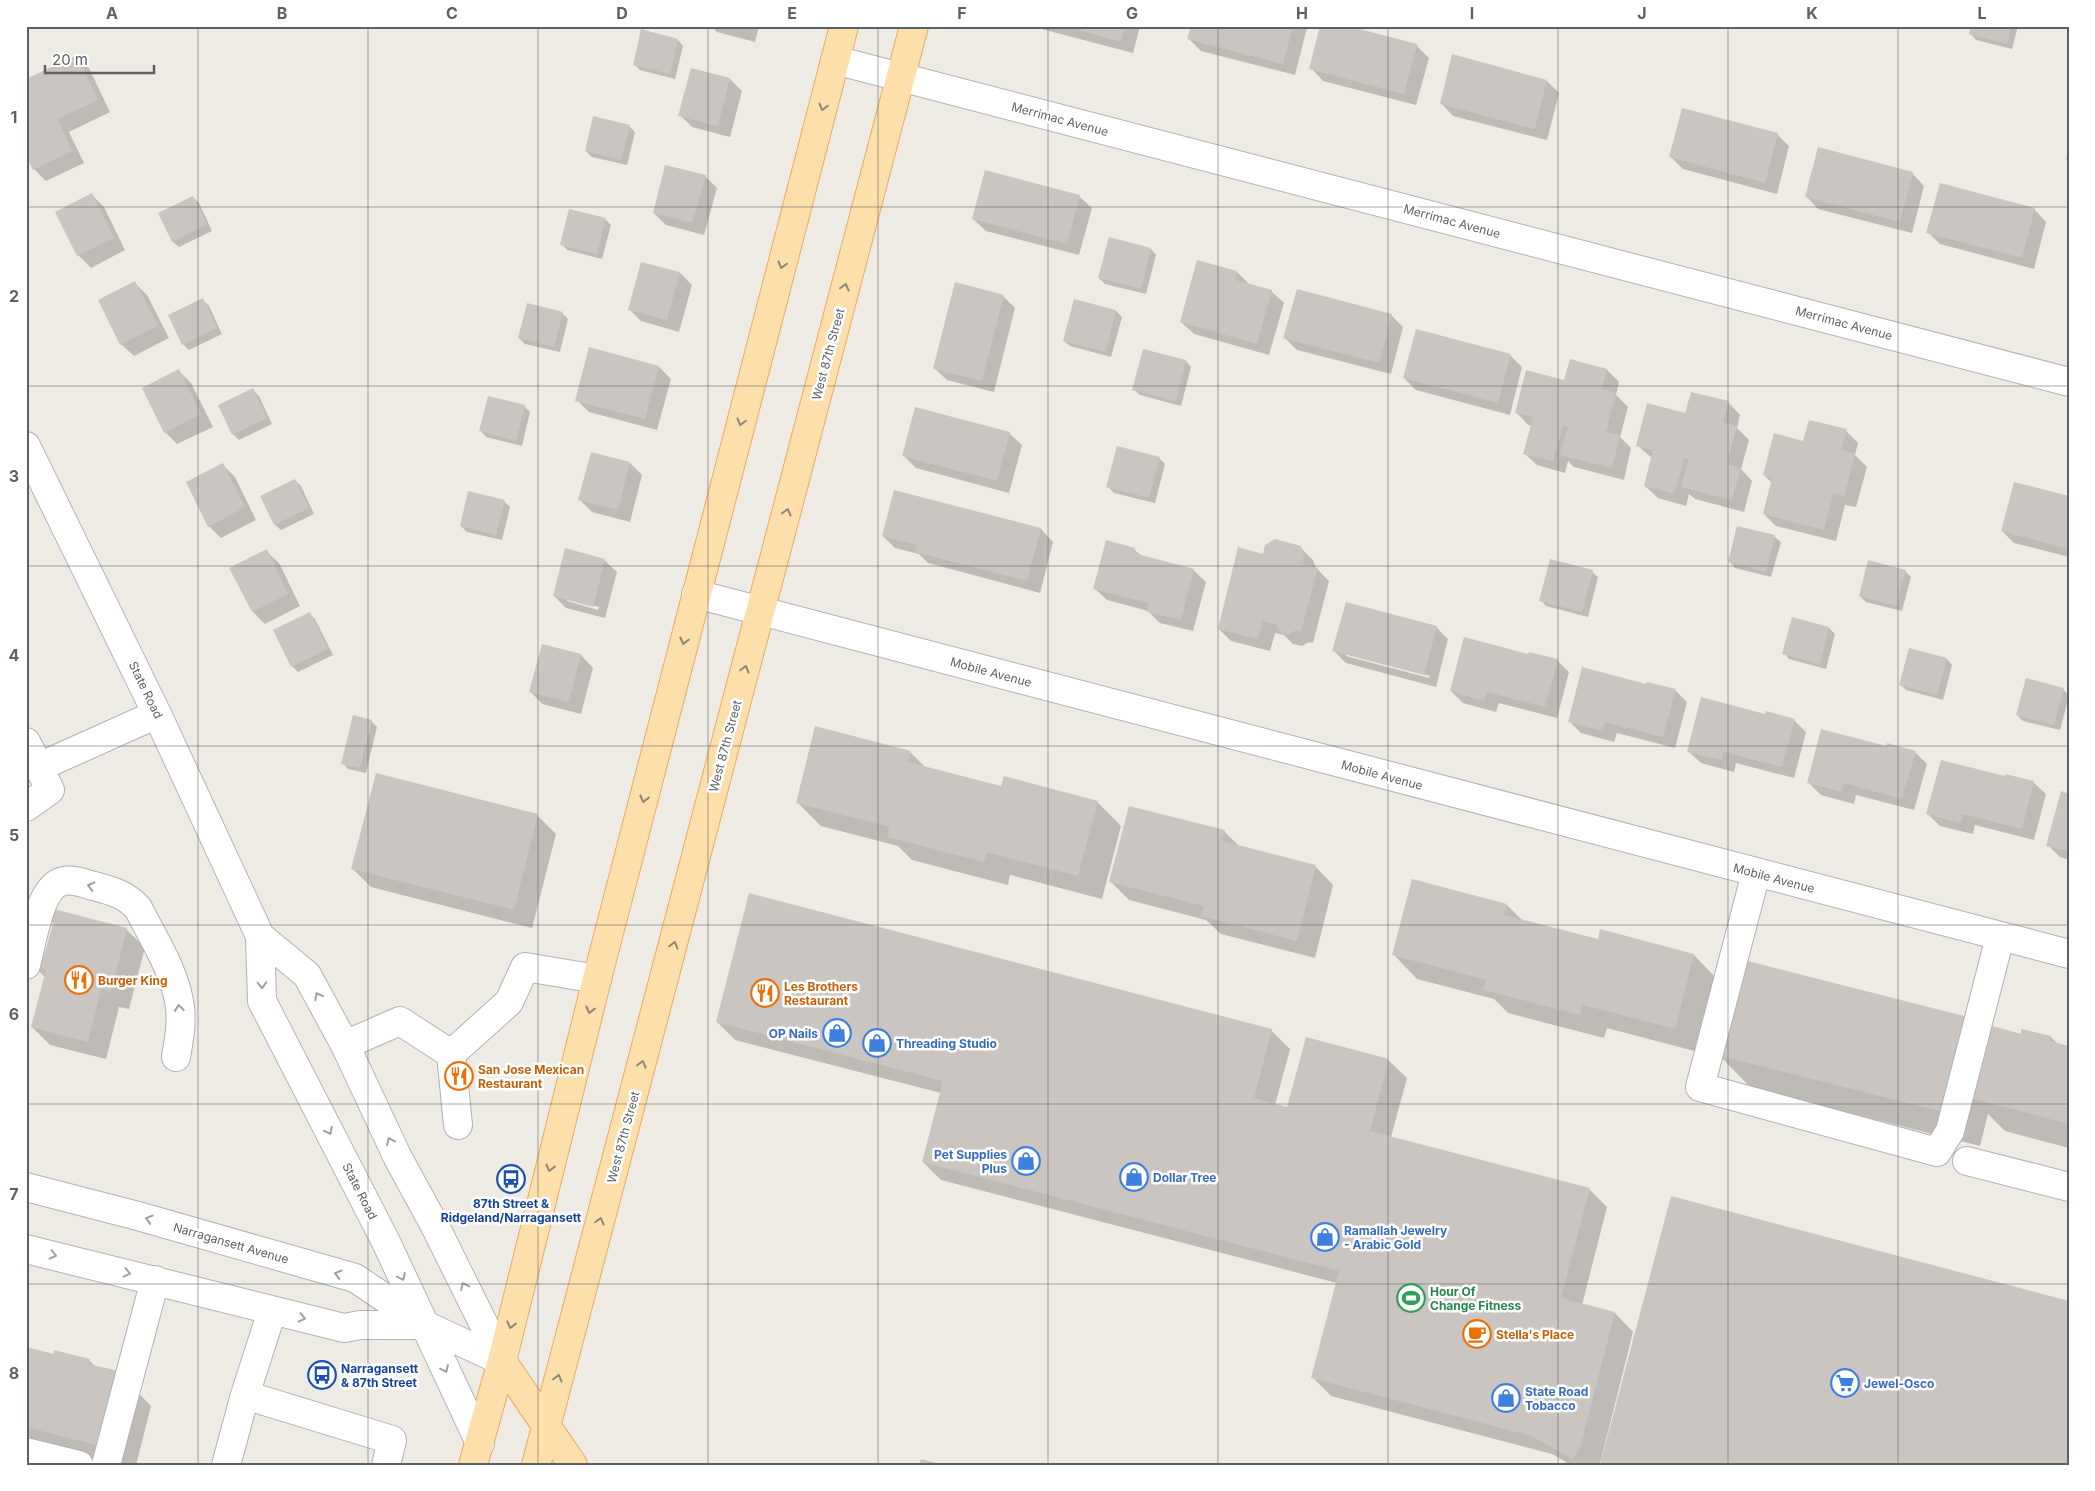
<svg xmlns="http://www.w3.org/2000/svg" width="2095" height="1491" viewBox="0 0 2095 1491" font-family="Inter,sans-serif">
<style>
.shadow{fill:#0003;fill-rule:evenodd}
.building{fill:#cac5c1}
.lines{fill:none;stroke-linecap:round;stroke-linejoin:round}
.minor-casing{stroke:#afb3b6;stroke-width:30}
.major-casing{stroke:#eca95f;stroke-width:30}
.minor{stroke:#fff;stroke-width:28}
.major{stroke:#fcdfab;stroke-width:28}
.oneway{stroke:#8c8779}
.oneway2{stroke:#9da0a2}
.grid{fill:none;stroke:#5c6164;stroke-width:1;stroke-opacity:0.55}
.labels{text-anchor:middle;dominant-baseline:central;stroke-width:5;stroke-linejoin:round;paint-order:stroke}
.street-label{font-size:12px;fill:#5c6164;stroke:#fff}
.food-label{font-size:12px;font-weight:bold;fill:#c56008;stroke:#fff;text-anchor:start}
.shop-label{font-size:12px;font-weight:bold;fill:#366cbe;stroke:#fff;text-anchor:start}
.transit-label{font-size:12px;font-weight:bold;fill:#164399;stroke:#fff}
.leisure-label{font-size:12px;font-weight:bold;fill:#27864d;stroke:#fff;text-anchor:start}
.neatline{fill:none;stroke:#5c6164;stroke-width:2}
.grid-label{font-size:16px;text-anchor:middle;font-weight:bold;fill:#5c6164}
</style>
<rect width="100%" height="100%" fill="#eeeae4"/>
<path class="shadow" d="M711,26H759L755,42L717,32Z
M1030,26H1140L1133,53Z
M1192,26H1305L1307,28L1295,75L1201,51L1189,39Z
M1973,26H2018L2012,49L1976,40L1971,34Z
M678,40L683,46L675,79L640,70L634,64Z
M1416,45L1429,58L1416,105L1323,81L1311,68Z
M77,56L89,68L110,112L69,132L84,163L46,181L34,169Z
M692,69L730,79L742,91L730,137L692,127L680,115Z
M1547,81L1559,93L1547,140L1453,116L1441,103Z
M629,126L635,132L627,165L592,157L586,151Z
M1777,134L1789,146L1777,194L1683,169L1671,157Z
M2069,148V162L2066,159Z
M1912,173L1924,186L1912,233L1818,209L1806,196Z
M705,176L717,188L704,235L666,225L654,213Z
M92,195L104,207L125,250L91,268L78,255L57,212Z
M1079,196L1092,208L1079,255L986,231L973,219Z
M193,197L199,203L212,231L179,247L173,242L160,214Z
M2034,209L2046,222L2034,269L1940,244L1928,232Z
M605,219L611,225L602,259L567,250L562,244Z
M1151,249L1156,255L1146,294L1105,284L1099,278Z
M1198,261L1237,272L1249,284L1271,291L1284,303L1269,355L1194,334L1181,322Z
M642,263L680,273L692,285L679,332L641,321L629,309Z
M135,283L147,295L169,338L134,356L121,344Z
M1003,296L1015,308L994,392L947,380L934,368Z
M203,300L209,306L222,334L189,350L183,344Z
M1075,301L1116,311L1122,317L1111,357L1070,346L1064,341Z
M562,313L568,319L560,352L525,344L519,338Z
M1391,315L1403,327L1391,374L1297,350L1285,338Z
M1510,355L1522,367L1510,415L1416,390L1404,378Z
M1186,361L1191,367L1181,406L1140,395L1134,390Z
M1570,361L1607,370L1619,382L1616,395L1628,407L1620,437L1631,448L1624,480L1574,467L1568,461L1565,473L1537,465L1524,453L1532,426L1528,425L1516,412L1565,382Z
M659,367L671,379L657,430L589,412L577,400Z
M179,371L191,383L213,427L177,444L165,432Z
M253,390L259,396L272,424L239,440L233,434Z
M1728,402L1740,415L1737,428L1749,440L1741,469L1752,481L1744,512L1695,499L1689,494L1686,506L1658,498L1645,486L1652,458L1637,445L1686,414Z
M524,406L530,412L522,446L486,437L481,431Z
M1846,431L1858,443L1855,455L1867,467L1856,507L1845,505L1836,541L1776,526L1764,514L1772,483L1764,475L1804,442Z
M1009,433L1022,445L1009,493L916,468L904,456Z
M1159,458L1165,464L1155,503L1114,493L1108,487Z
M630,463L642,475L630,522L592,512L579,499Z
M223,465L235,477L256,520L221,538L209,526Z
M295,480L301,486L314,514L281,530L275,525L262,496Z
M895,491L1041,529L1053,542L1040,593L928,563L919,554L895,548L883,536Z
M2069,497V557L2014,543L2002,531Z
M505,502L510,507L502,540L467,532L461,526Z
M1738,527L1775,537L1781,542L1771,577L1735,568L1730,562Z
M1300,547L1313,560L1316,568L1329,581L1313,643L1309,642L1302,646L1293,644L1284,635L1275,633L1270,651L1231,641L1219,629L1264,556Z
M1134,549L1142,557L1193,570L1206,582L1193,631L1160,623L1148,611L1107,600L1094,588Z
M266,551L279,563L300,606L265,624L253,612Z
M604,560L617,572L605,618L566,608L554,596ZM567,599L599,607L598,610L567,601Z
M1905,571L1911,577L1902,611L1866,602L1860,596Z
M1592,572L1598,577L1588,617L1546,606L1541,600Z
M309,614L315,619L333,655L298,672L292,666Z
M1793,619L1829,628L1835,634L1826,669L1789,659L1784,653Z
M1436,627L1448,639L1436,687L1346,663L1334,651ZM1346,654L1430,676L1429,678L1346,656Z
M543,645L581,655L593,668L581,714L542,704L530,691Z
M1529,656L1557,660L1569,672L1557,718L1499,703L1496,712L1463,703L1451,691Z
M1947,659L1952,665L1943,700L1906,690L1901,685Z
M1647,686L1675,690L1687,702L1675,748L1617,733L1614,742L1581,733L1569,721Z
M2063,689L2069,696L2060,730L2023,721L2017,715Z
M1766,716L1794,720L1806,732L1794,778L1736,763L1734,772L1701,763L1688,751Z
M371,721L377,727L366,773L348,769L343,763Z
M1887,748L1915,752L1927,764L1914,810L1856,795L1854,804L1821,795L1809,783Z
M910,752L926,768L1002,788L1097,802L1121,826L1102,899L1010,875L1008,885L912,860L898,846L821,826L797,802Z
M2006,778L2033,782L2046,794L2034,840L1975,825L1973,834L1940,826L1928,814Z
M2069,795V860L2060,857L2048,845Z
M537,815L556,834L532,928L371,887L353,869Z
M1224,831L1240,847L1315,866L1333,885L1315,958L1221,934L1206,920L1129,900L1111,882Z
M1507,905L1523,921L1598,941L1694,955L1717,979L1698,1052L1607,1028L1604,1038L1508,1013L1494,999L1417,979L1394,955Z
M51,910L127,930L145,948L129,1009L119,1007L106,1059L50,1045L32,1027L45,977L35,967L44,960L54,924L49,919Z
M717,1022L1271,1030L1290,1049L1275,1105L1288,1108L1388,1060L1407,1078L1391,1137L1589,1189L1607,1207L1582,1305L1615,1313L1633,1332L1600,1464L1571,1465L1552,1454L1331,1396L1313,1378L1337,1283L941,1180L923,1162L941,1093L735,1040Z
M2022,1035L2051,1037L2058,1044L2069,1047V1148L2005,1131L1988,1114L1980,1146L1751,1088L1718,1054Z
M26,1348L55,1355L89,1360L96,1367L118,1372L151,1406L136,1465H79L26,1442Z"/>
<path class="building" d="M1064,26H1125L1121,42Z
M1191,26H1293L1283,64L1187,39Z
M1320,26H1348L1417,44L1404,94L1309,69Z
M1971,26H2011L2007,44L1969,34Z
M641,29L678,39L670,74L633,65Z
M1452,54L1547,80L1535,129L1440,104Z
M77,55L98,100L58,119L72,151L33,170L26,156V79Z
M691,68L730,78L718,126L678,116Z
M1682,108L1778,133L1765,183L1669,157Z
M593,116L630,125L621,160L585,151Z
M1818,147L1913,172L1900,222L1805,197Z
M665,165L706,175L692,223L653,213Z
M985,170L1080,195L1067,244L972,219Z
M1940,183L2035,208L2022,258L1926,233Z
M92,193L114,238L77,256L55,212Z
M193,196L207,225L172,242L158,213Z
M569,209L606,218L597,254L560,245Z
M1109,237L1151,248L1141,289L1098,278Z
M1197,260L1237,271L1235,280L1272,290L1257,344L1180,322Z
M641,262L680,272L667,320L628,310Z
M135,281L158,326L120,345L98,300Z
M955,282L1004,295L982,381L933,369Z
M1297,289L1392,314L1379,363L1283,338Z
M203,298L217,328L182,345L168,315Z
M1074,299L1116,310L1106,352L1063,341Z
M527,303L563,312L554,347L518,338Z
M1416,329L1511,354L1498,403L1403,378Z
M589,347L659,366L645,419L575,401Z
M1143,349L1186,360L1176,401L1132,390Z
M1570,359L1607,369L1602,389L1616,393L1606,432L1620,435L1612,468L1560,455L1568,427L1563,425L1553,461L1523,454L1533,417L1515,413L1526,370L1564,380Z
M179,369L201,414L164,433L142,388Z
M253,388L267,418L232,435L218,405Z
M1691,392L1729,401L1723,422L1737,426L1727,464L1741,468L1732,500L1681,487L1689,459L1684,458L1674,494L1644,486L1653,450L1636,446L1647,403L1685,413Z
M488,396L525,405L516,441L479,431Z
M915,407L1010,432L997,481L902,456Z
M1809,420L1847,429L1841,450L1855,454L1844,496L1833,493L1824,530L1763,514L1772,478L1763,475L1774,433L1803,441Z
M1117,446L1160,457L1149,498L1106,487Z
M591,452L630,462L618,510L578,500Z
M223,463L245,507L208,527L186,482Z
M295,479L309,508L274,525L260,496Z
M2014,482L2069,496V549L2001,531Z
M894,490L1041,528L1027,581L915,552L917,545L882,536Z
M468,491L505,500L496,535L460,526Z
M1737,526L1775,535L1766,572L1728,562Z
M1275,539L1301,546L1304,556L1303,564L1318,568L1301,632L1296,630L1289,635L1280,632L1275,624L1263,621L1258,639L1218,629L1238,547L1263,554L1265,545Z
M1106,540L1135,548L1134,553L1194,569L1181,620L1147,612L1149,603L1093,589Z
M565,548L605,559L593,607L553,596Z
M267,549L288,594L252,612L229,568Z
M1550,559L1593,570L1582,612L1539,601Z
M1868,560L1906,570L1896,606L1859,596Z
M1346,602L1437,626L1424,675L1332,651Z
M310,612L328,649L291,667L273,630Z
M1792,617L1829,627L1820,664L1782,654Z
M1464,637L1528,654L1529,652L1558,659L1545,707L1487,692L1484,701L1450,691Z
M542,644L581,654L569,702L529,692Z
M1909,648L1947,658L1937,695L1899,685Z
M1582,667L1646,684L1647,682L1676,689L1663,737L1605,722L1602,731L1568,722Z
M2026,678L2064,688L2054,725L2016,715Z
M1701,697L1765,714L1766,711L1795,719L1782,767L1724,752L1722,760L1687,752Z
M353,715L372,720L360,768L341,764Z
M815,726L911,751L908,762L1001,786L1004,776L1098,801L1078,876L987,852L984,862L887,837L890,827L796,803Z
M1821,729L1886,746L1887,743L1916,751L1902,799L1844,783L1842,792L1807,783Z
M1941,760L2005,776V774L2034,781L2022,829L1963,814L1961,823L1926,814Z
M376,773L538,814L514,910L351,869Z
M2061,791L2069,794V851L2046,846Z
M1129,806L1225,830L1222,841L1316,865L1297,941L1201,916L1204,906L1109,882Z
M1412,879L1507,904L1504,915L1598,939L1600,929L1694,954L1675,1029L1583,1005L1580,1015L1483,990L1486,980L1392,955Z
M749,893L1272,1029L1254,1098L1287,1107L1306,1037L1389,1059L1370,1131L1590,1188L1561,1298L1615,1312L1580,1448L1572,1459L1532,1436L1311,1378L1339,1271L922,1162L943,1081L716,1022Z
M50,908L127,928L111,992L101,989L88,1042L31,1027L46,970L34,967L37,957L43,959L54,920L47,919Z
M1740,959L1972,1018L1947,1113L1716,1055Z
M1989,1025L2021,1034V1029L2051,1036L2050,1041L2069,1046V1124L1970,1098Z
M1671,1196L2069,1301V1465H1600Z
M26,1347L54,1354V1350L90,1359L88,1364L119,1371L100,1446L26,1427Z
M921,1459L940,1464V1465H919Z"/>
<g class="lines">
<defs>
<path id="minor" d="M835,60L2069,382
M26,446L157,714L260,936L262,1001L385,1240L480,1443
M696,594L2069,954
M26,742L39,767L157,714
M26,807L50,790L39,767
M1756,873L1700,1087L1937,1152L1950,1131L2000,937
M260,936L307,975L345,1045L398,1158L434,1224L502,1361
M26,965C32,944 39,885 64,881C74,879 85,884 94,886C112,891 125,894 138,908C154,940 175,971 180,1007C182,1023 179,1040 176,1057
M345,1045L400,1021L451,1054L458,1125
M451,1054L509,1002L525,967L597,979
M1967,1161L2069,1187
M26,1187L138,1216L355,1278L425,1325L502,1361
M26,1249L344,1328L360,1325H425
M245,1395L392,1440L386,1465
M26,1452L79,1465
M106,1465L155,1280
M226,1465L245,1395L272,1311"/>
<path id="major" d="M502,1361L573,1465
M473,1465L502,1361L597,979L844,26
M536,1465L914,26"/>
</defs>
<use href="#minor" class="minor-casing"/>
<use href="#major" class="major-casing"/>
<use href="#minor" class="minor"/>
<use href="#major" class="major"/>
</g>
<defs><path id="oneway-chevron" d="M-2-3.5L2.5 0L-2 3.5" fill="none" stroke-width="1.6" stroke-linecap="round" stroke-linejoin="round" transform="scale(1.25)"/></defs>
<g class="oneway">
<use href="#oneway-chevron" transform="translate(823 107) rotate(105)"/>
<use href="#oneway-chevron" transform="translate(782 265) rotate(105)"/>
<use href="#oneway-chevron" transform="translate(845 287) rotate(-75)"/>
<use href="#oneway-chevron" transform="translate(741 422) rotate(105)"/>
<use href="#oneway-chevron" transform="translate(787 512) rotate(-75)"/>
<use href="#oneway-chevron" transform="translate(684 641) rotate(104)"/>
<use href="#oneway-chevron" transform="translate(745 669) rotate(-75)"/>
<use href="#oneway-chevron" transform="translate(644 799) rotate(104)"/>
<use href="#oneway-chevron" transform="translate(674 945) rotate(-75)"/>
<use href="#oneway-chevron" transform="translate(590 1010) rotate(104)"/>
<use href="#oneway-chevron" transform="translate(642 1064) rotate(-75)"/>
<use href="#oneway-chevron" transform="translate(550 1168) rotate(104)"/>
<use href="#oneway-chevron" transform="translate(600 1221) rotate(-75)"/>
<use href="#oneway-chevron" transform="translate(511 1325) rotate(104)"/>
<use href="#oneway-chevron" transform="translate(558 1378) rotate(-75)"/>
</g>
<g class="oneway2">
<use href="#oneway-chevron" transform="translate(91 886) rotate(-166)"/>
<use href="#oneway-chevron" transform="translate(262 985) rotate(89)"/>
<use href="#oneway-chevron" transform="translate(318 996) rotate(-118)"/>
<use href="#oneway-chevron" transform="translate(179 1008) rotate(-96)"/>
<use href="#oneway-chevron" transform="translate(329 1131) rotate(63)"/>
<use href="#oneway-chevron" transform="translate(390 1141) rotate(-115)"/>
<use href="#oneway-chevron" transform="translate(149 1219) rotate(-164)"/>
<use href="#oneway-chevron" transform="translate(53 1255) rotate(14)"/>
<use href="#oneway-chevron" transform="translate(127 1273) rotate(13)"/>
<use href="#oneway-chevron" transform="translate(338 1274) rotate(-164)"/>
<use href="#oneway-chevron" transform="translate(402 1277) rotate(65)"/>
<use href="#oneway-chevron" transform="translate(464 1286) rotate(-116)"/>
<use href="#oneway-chevron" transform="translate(302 1318) rotate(13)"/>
<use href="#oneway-chevron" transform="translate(445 1369) rotate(65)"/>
</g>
<path class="grid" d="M198,26V1465M368,26V1465M538,26V1465M708,26V1465M878,26V1465M1048,26V1465M1218,26V1465M1388,26V1465M1558,26V1465M1728,26V1465M1898,26V1465M26,207H2069M26,386H2069M26,566H2069M26,746H2069M26,925H2069M26,1104H2069M26,1284H2069"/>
<defs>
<symbol id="restaurant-ring" viewBox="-11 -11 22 22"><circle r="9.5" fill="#fff" stroke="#e8710a" stroke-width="1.5"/><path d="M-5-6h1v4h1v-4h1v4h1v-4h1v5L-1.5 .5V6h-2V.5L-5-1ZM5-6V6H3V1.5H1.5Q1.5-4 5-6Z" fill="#e8710a"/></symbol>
<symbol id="shop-ring" viewBox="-11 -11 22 22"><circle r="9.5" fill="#fff" stroke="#3f7fe0" stroke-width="1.5"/><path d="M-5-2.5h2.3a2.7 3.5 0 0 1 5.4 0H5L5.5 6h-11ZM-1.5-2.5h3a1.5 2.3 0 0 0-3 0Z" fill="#3f7fe0"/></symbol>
<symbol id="bus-ring" viewBox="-11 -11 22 22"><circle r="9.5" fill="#fff" stroke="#1a4fb4" stroke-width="1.5"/><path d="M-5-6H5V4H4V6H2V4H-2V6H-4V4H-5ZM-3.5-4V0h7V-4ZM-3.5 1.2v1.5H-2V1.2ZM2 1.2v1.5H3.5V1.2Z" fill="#1a4fb4"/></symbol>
<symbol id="stadium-ring" viewBox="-11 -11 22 22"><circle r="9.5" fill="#fff" stroke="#2e9e5b" stroke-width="1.5"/><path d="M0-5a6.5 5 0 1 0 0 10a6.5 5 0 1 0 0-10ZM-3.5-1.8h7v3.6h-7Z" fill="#2e9e5b"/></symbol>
<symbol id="cafe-ring" viewBox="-11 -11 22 22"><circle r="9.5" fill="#fff" stroke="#e8710a" stroke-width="1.5"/><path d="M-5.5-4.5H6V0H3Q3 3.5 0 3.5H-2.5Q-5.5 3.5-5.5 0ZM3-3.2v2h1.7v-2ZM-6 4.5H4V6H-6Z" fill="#e8710a"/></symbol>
<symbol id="supermarket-ring" viewBox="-11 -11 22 22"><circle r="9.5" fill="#fff" stroke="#3f7fe0" stroke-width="1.5"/><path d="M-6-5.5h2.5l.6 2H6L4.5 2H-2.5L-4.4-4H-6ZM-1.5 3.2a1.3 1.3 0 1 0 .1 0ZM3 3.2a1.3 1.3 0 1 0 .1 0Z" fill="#3f7fe0"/></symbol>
</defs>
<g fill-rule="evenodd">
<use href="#restaurant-ring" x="63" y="964" width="32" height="32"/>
<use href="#restaurant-ring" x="749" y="977" width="32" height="32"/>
<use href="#shop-ring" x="821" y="1017" width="32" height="32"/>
<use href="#shop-ring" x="861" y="1027" width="32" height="32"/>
<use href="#restaurant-ring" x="443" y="1060" width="32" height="32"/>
<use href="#shop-ring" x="1010" y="1145" width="32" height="32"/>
<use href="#shop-ring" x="1118" y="1161" width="32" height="32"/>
<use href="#bus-ring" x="495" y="1163" width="32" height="32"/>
<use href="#shop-ring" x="1309" y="1221" width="32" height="32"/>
<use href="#stadium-ring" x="1395" y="1282" width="32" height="32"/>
<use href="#cafe-ring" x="1461" y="1318" width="32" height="32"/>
<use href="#bus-ring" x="306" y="1359" width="32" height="32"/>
<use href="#supermarket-ring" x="1829" y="1367" width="32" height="32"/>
<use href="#shop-ring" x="1490" y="1382" width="32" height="32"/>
</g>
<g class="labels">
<g class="street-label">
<text transform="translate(1060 119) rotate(15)">Merrimac Avenue</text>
<text transform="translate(1452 221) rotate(15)">Merrimac Avenue</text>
<text transform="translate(1844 323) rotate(15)">Merrimac Avenue</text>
<text transform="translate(828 354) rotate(-75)">West 87th Street</text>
<text transform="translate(991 672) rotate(15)">Mobile Avenue</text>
<text transform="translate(146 690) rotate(64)">State Road</text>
<text transform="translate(725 746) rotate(-75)">West 87th Street</text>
<text transform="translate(1382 775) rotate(15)">Mobile Avenue</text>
<text transform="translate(1774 878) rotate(15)">Mobile Avenue</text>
<text transform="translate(623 1137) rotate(-75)">West 87th Street</text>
<text transform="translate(360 1191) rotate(63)">State Road</text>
<text transform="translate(231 1243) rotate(16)">Narragansett Avenue</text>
</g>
<g class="food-label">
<text x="98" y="980">Burger King</text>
<text x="784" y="986">Les Brothers<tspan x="784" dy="14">Restaurant</tspan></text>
<text x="478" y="1069">San Jose Mexican<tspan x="478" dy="14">Restaurant</tspan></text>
<text x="1496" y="1334">Stella's Place</text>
</g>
<g class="shop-label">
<text x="818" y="1033" text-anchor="end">OP Nails</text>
<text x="896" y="1043">Threading Studio</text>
<text x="1007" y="1154" text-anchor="end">Pet Supplies<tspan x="1007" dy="14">Plus</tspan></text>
<text x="1153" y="1177">Dollar Tree</text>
<text x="1344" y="1230">Ramallah Jewelry<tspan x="1344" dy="14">- Arabic Gold</tspan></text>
<text x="1864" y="1383">Jewel-Osco</text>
<text x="1525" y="1391">State Road<tspan x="1525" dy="14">Tobacco</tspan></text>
</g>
<g class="transit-label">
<text x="511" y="1203">87th Street &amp;<tspan x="511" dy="14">Ridgeland/Narragansett</tspan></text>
<text x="341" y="1368" text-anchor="start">Narragansett<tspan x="341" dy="14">&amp; 87th Street</tspan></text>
</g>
<g class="leisure-label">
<text x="1430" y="1291">Hour Of<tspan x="1430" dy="14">Change Fitness</tspan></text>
</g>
</g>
<rect width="2095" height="1491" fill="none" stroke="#ffffff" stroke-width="55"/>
<path d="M45 65v8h109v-8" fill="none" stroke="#5c6164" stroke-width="2.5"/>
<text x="52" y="65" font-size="15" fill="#5c6164" stroke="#ffffff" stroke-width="4" paint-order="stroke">20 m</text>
<rect x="28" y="28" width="2040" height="1436" class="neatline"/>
<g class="grid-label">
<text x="112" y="19">A</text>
<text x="282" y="19">B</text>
<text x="452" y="19">C</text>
<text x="622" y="19">D</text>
<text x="792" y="19">E</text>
<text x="962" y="19">F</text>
<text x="1132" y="19">G</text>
<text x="1302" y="19">H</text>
<text x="1472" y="19">I</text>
<text x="1642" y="19">J</text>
<text x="1812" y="19">K</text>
<text x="1982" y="19">L</text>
<text x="14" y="123">1</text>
<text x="14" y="302">2</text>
<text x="14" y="482">3</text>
<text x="14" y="661">4</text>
<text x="14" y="841">5</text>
<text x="14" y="1020">6</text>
<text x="14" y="1200">7</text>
<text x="14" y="1379">8</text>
</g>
</svg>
